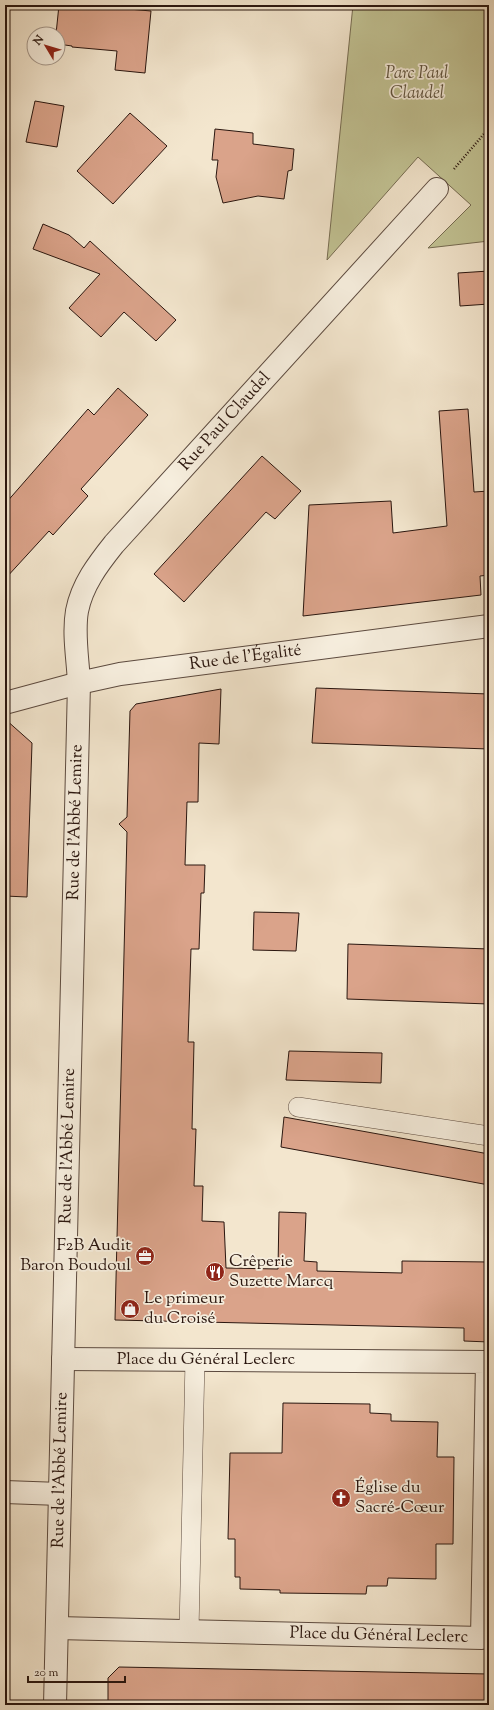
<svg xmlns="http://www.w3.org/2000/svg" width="494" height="1710" viewBox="0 0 494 1710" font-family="'Sorts Mill Goudy',serif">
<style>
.green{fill:#c2c394;stroke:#766c52}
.building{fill:#daa38a;stroke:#2a160f}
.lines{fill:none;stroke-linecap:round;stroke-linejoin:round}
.lane-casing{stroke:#5c4a3f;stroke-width:20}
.street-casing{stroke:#5c4a3f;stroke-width:24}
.path{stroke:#2a160f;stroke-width:2.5;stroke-dasharray:1 2;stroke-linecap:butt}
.lane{stroke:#f7efdf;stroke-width:19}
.street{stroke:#f7efdf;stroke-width:22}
.labels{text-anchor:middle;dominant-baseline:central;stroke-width:3.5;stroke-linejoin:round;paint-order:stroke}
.park-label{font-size:17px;font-style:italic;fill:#5f533e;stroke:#f7efdf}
.street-label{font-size:17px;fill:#2a160f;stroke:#f7efdf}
.poi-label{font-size:17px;fill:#2a160f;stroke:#f7efdf;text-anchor:start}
</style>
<rect width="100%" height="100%" fill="#f3e6ce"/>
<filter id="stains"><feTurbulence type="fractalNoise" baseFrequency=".005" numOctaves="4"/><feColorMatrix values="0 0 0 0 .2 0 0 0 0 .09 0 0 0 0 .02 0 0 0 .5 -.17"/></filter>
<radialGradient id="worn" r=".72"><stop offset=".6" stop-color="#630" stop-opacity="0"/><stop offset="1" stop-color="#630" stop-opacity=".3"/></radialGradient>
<path class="green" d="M353,5H489V241L428,248L471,205L418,157L327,260Z"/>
<path class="building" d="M59,5H84L151,11L145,73L115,70L117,51L72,47V46L58,44V34H56Z
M35,101L64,106L57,147L26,142Z
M130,113L167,146L113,204L77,171Z
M215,129L253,133V144L294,149L292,170L288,171L284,199L258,196L223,203L216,177L218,160H212Z
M43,224L69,235L84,248L90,241L176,320L156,341L124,312L101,337L69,308L100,274L33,249Z
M489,271V304L460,306L458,273Z
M118,388L148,415L81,489L88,496L53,535L49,531L5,579V504L88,409L94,415Z
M468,409L474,492L489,491V575L480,576L481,595L303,616L309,505L391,501L393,533L447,526L439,411Z
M262,456L301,491L275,519L266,512L184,602L154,574Z
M316,688L489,694V749L312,743Z
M221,689L219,744L199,743L198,802H187L185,865H205L204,893H201L199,949H191L188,1042H194L192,1129H196L194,1186H203L202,1221L224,1222L226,1268L278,1269L279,1212L306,1213L304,1261L317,1262V1271L402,1273V1261L489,1262V1342L464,1341V1328L115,1320L127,832L119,824L127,817L130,711L136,704Z
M5,719L32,743L27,897L5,896Z
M254,912L299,913L296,951L253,950Z
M348,944L489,949V1004L347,999Z
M289,1051L382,1053L381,1083L286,1080Z
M284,1117L489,1154V1185L281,1147Z
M283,1403L370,1404V1413L391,1414V1421L438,1422L437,1457H454L453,1544H436V1579L388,1578L387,1586H367L366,1594L280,1593V1590L240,1589V1577H235V1539H228L230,1453H282Z
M119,1667L489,1674V1705H108V1678Z"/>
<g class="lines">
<defs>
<path id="lane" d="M298,1107L489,1136
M189,1631L195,1360"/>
<g id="street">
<path id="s1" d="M5,703L79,683L120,674L489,626"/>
<path d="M5,1492L60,1494"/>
<path id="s2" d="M57,1628L482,1638L487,1362L63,1359"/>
<path id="s3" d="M55,1705L79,683C78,660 73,634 77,611C82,585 98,564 114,544L437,189"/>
</g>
</defs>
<use href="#lane" class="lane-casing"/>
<use href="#street" class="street-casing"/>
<path class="path" d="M454,169L489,128"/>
<use href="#lane" class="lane"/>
<use href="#street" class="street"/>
</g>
<defs>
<symbol id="office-disc" viewBox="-11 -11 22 22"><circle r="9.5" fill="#8f2418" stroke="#f7efdf"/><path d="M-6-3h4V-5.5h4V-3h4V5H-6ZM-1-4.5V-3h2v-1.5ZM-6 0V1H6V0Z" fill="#fff"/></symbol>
<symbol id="restaurant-disc" viewBox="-11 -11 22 22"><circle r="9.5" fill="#8f2418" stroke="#f7efdf"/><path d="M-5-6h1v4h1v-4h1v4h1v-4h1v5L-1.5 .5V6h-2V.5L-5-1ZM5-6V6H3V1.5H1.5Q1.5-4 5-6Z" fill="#fff"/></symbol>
<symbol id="shop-disc" viewBox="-11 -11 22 22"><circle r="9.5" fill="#8f2418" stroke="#f7efdf"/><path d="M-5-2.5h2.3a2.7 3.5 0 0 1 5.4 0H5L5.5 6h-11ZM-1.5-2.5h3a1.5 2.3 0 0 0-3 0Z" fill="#fff"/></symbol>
<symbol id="church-disc" viewBox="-11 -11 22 22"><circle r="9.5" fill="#8f2418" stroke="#f7efdf"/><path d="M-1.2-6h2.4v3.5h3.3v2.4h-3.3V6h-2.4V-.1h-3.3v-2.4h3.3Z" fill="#fff"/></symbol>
</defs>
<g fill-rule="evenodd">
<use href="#office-disc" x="134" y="1245" width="22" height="22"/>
<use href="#restaurant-disc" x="204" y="1261" width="22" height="22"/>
<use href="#shop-disc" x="119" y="1298" width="22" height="22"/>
<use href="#church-disc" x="330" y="1487" width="22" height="22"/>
</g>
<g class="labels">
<g class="park-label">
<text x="417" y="74">Parc Paul<tspan x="417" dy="20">Claudel</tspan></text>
</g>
<g class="street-label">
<text stroke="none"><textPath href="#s3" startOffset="1337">Rue Paul Claudel</textPath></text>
<text stroke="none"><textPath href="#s1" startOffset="245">Rue de l'Égalité</textPath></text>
<text stroke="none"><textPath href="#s3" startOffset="883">Rue de l'Abbé Lemire</textPath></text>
<text stroke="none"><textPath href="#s3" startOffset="559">Rue de l'Abbé Lemire</textPath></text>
<text x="206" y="1360">Place du Général Leclerc</text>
<text stroke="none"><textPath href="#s3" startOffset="235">Rue de l'Abbé Lemire</textPath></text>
<text stroke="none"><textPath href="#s2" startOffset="322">Place du Général Leclerc</textPath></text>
</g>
<g class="poi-label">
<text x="131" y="1246" text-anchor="end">F2B Audit<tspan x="131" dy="20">Baron Boudoul</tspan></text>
<text x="229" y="1262">Crêperie<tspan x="229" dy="20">Suzette Marcq</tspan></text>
<text x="144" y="1299">Le primeur<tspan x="144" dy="20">du Croisé</tspan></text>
<text x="355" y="1488">Église du<tspan x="355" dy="20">Sacré-Cœur</tspan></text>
</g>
</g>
<rect width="494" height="1710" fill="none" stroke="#f3e6ce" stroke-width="20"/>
<rect x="6" y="6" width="482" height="1698" fill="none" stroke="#2a160f" stroke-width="2"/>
<rect x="10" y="10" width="474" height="1690" fill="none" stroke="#2a160f"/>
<g transform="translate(46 46) rotate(308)"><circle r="19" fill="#f7efdf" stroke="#a5988c"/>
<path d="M0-3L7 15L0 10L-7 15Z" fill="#8f2418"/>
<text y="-6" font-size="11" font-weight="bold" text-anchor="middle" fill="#2a160f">N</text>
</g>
<path d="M28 1676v6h97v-6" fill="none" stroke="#2a160f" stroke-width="2"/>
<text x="34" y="1676" font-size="12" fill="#2a160f" stroke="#f7efdf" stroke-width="3" paint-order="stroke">20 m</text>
<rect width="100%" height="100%" filter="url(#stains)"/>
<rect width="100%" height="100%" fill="url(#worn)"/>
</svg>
